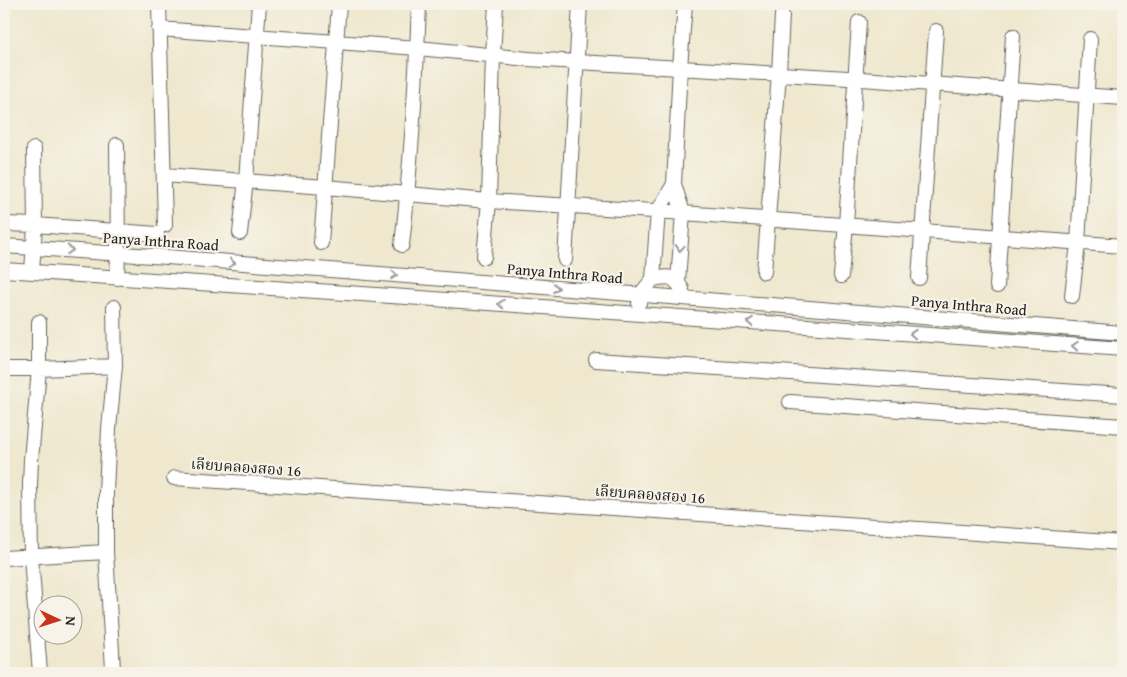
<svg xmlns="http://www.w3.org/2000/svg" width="1127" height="677" viewBox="0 0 1127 677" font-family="'Gentium Book Plus','Noto Serif Thai',serif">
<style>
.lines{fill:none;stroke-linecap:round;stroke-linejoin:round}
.minor-casing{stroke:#66635b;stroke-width:16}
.minor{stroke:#fff;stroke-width:14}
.oneway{stroke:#999}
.labels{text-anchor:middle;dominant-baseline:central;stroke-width:4.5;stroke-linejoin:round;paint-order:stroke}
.street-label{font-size:15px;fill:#1c1c1c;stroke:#f7f3e8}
</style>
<rect width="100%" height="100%" fill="#f7f3e8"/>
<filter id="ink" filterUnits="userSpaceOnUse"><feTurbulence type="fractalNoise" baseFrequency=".02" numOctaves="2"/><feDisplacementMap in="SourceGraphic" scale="10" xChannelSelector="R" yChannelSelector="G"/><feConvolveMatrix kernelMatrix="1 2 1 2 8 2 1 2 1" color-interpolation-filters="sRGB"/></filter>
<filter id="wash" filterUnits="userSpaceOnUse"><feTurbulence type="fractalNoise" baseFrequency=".0096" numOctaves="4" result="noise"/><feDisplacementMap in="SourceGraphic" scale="20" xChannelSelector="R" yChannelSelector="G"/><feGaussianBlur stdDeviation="1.12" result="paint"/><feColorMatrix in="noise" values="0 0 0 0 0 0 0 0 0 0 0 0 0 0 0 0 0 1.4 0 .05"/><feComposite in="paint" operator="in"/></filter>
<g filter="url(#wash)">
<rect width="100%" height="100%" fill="#efe8cf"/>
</g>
<g filter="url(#ink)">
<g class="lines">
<defs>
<path id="minor" d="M159,4L165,225
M159,29L418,48L528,59L848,78L1123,98
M164,175L325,187L489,201L670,212L1123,246
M4,224L35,225L157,234
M240,233L246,180L259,4
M321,243L339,4
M402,245C411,165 416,84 419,4
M4,246L167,257L1123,333
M484,257L489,201L493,55L496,4
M565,260L580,4
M4,270L406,297L1123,349
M32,272L35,225L34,149
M764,272L779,73L782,15
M841,276L846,225L859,22
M117,278L118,254L117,145
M919,278L936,31
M653,279L658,211L674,184
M678,281L683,213L674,184L680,67L685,4
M997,286L1013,36
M1072,296L1078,243L1090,39
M639,303L640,295L653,279C668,276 673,275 682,289
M39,322V369L31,460L30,484L31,557L40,673
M596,360L1123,395
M4,369H39L115,366
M790,402L1123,426
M174,478L1123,543
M4,558L106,552
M113,669L106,552V492L109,429L115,366L114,307"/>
</defs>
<use href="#minor" class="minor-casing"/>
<use href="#minor" class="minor"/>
</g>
<defs><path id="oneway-chevron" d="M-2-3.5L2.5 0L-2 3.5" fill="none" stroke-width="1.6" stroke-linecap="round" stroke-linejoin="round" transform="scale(1.25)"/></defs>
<g class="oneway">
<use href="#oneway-chevron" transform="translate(680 248) rotate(95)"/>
<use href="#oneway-chevron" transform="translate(70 250) rotate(4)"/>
<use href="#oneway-chevron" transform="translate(232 263) rotate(5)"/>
<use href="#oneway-chevron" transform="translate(394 275) rotate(5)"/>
<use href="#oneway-chevron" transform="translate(556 288) rotate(5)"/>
<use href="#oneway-chevron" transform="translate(501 304) rotate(-176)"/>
<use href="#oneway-chevron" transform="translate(750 322) rotate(-176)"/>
<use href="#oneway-chevron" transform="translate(913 334) rotate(-176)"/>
<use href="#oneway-chevron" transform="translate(1075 346) rotate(-176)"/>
</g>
</g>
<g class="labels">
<g class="street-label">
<text transform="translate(161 241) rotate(4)">Panya Inthra Road</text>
<text transform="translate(565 273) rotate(5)">Panya Inthra Road</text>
<text transform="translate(969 305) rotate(5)">Panya Inthra Road</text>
<text transform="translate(246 467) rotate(4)">เลียบคลองสอง 16</text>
<text transform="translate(650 494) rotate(4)">เลียบคลองสอง 16</text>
</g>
</g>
<rect width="1127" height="677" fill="none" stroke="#f7f3e8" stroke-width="20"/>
<g transform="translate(58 620) rotate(94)"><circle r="24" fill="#f7f3e8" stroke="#9f9d96"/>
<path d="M0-4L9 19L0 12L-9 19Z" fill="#c8321e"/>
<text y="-8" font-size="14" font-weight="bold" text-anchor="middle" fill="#1c1c1c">N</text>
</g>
</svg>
